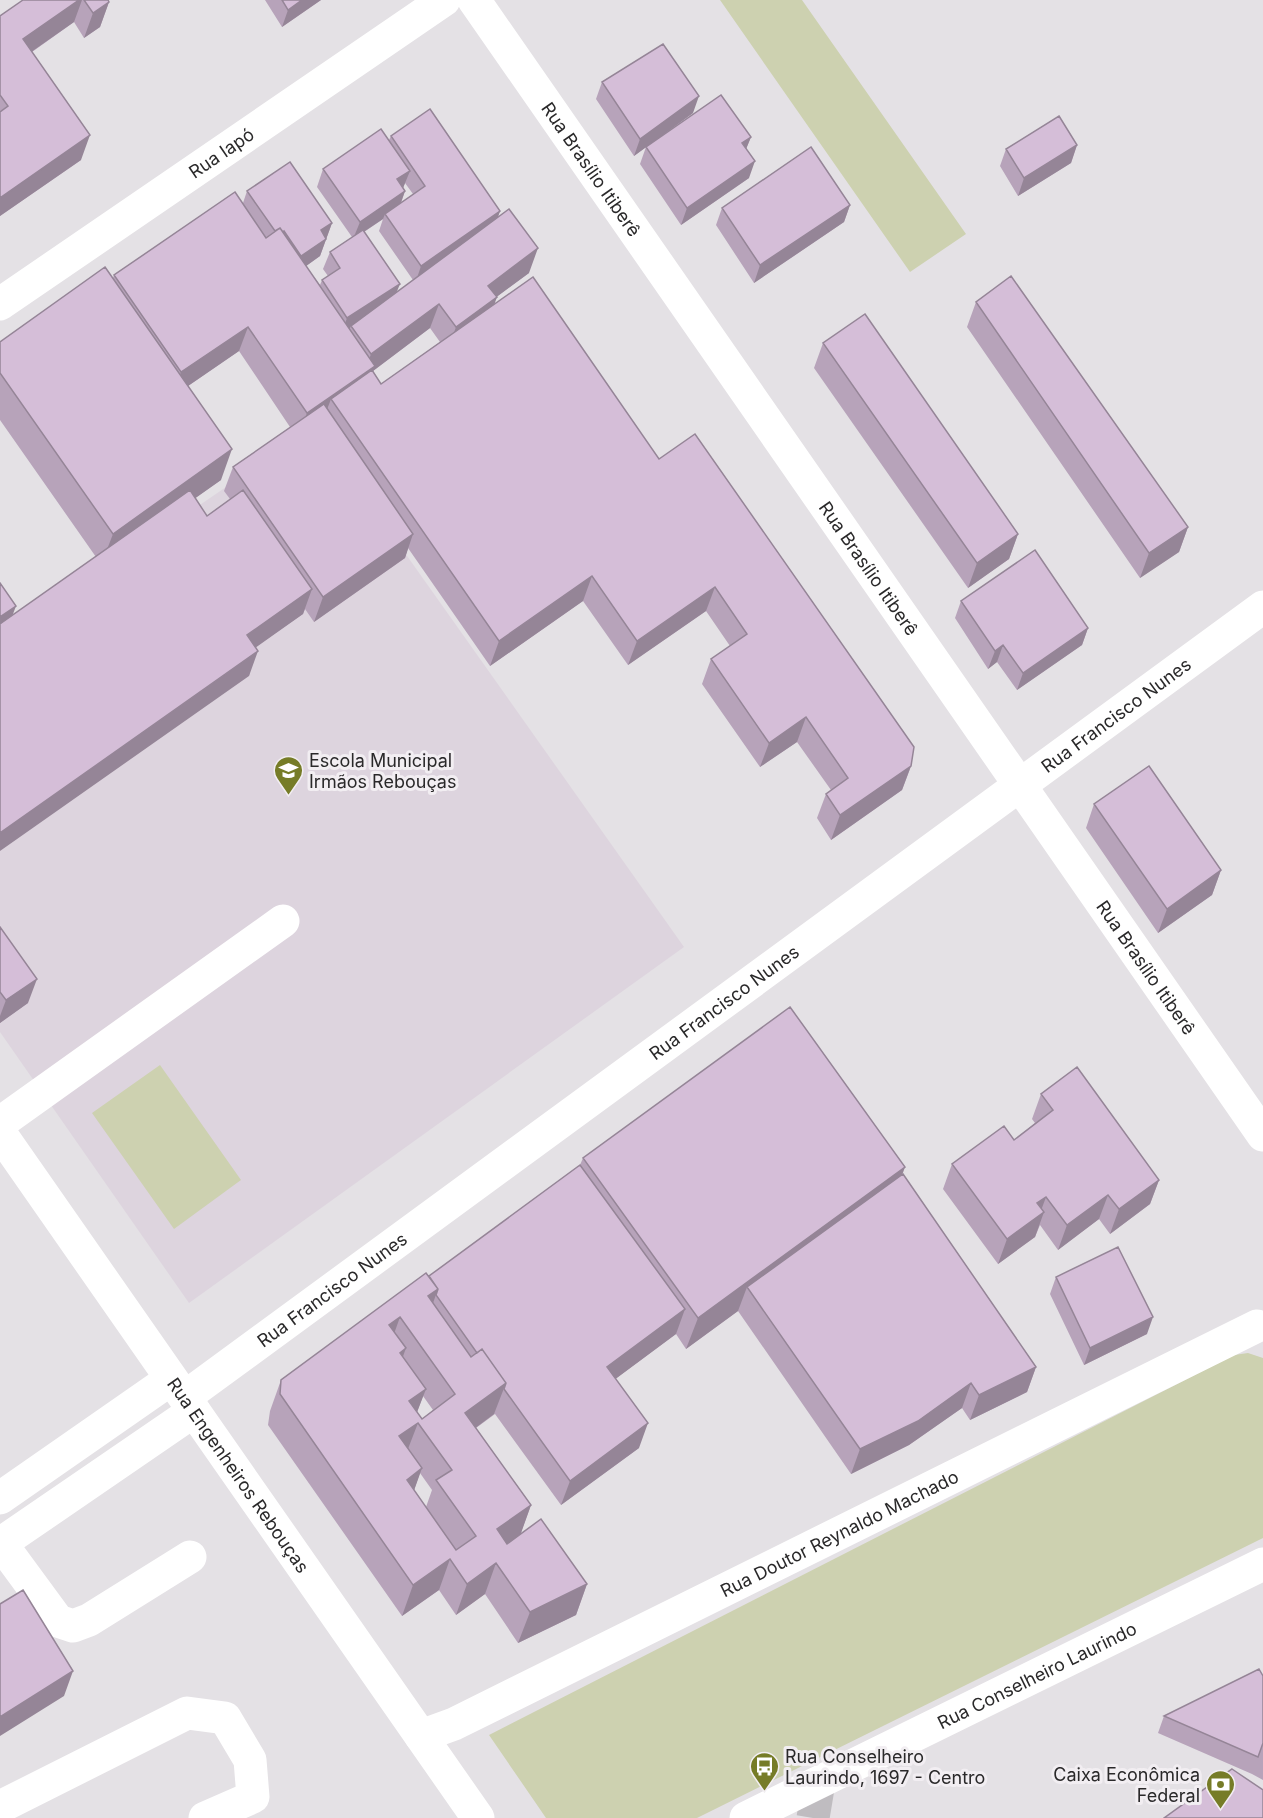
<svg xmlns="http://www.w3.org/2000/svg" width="1263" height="1818" viewBox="0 0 1263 1818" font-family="Inter,sans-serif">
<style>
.built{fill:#ddd4de}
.green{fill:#cdd1b0}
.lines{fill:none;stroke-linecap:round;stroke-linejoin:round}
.minor-tunnel{stroke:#bfbcc0;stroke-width:33;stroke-dasharray:33 16;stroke-linecap:butt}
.minor{stroke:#fff;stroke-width:33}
.major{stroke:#fff;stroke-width:33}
.wall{fill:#b7a3ba;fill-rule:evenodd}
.shaded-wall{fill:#958597}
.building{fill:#d5bed8;stroke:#958597;stroke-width:1.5;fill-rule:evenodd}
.labels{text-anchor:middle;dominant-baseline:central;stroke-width:6;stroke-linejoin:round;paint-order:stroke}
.street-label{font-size:18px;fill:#2a292a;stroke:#f2eef2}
.poi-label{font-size:18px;fill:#2a292a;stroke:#f2eef2;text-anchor:start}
</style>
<rect width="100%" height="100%" fill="#e4e1e5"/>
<path class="built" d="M315,426L684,947L189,1303L0,1032V642Z"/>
<path class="green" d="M720,0H802L966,234L910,272Z
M160,1065L241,1180L174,1229L92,1113Z
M1248,1353L1263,1358V1538L697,1818H546L489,1735L1234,1355Z"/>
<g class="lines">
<path class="minor-tunnel" d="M813,1818L819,1782"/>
<g class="minor">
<path id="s1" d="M0,304L444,0"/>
<path d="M0,1123L283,921"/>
<path d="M0,1498L171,1379"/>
<path d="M0,1542L58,1621L73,1626L89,1620L190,1557"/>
<path d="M0,1544L194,1411"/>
<path id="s2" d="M421,1736L454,1724L1257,1326"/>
<path d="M0,1807L187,1713L225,1718L250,1760L253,1797L205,1818"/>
</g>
<g class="major">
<path id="s3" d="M474,0L1263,1135"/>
<path id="s4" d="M0,1133L478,1818"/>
<path id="s5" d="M185,1397L1263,607"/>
<path id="s6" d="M746,1818L1263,1564"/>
</g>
</g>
<path class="wall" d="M23,0H108L109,2L100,27L84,38L74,22L32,52L81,160L0,216V16Z
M265,0H321L282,27Z
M602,82L693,113L655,141L751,137L746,149L749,178L681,225L640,164L646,147L634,156L596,99Z
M391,136L500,211L498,216L529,273L496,297L494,304L659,459L911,766L902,790L831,840L817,818L826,794L831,790L797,742L760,767L702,684L711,659L730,646L706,611L628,665L583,601L490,666L408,548L405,558L314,622L305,609L303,614L255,647L249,676L12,616L96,557L0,420V342L113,278L114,275L243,203L247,191L332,223L320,256L306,266L320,285L322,280L328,276L323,269L330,252L352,237L317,187L323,169L389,140ZM405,183L413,194L401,203L405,191L403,188ZM383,219L379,231L413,280L396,293L364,232ZM430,328L440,342L381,384L373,371ZM239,351L290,427L233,467L224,491L230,499L207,516L195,498L221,480L188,386Z
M1077,145L1071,163L1018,196L1000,166L1006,149Z
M850,205L844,222L754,283L716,225L722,208Z
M976,302L1188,527L1179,552L1140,578L967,327Z
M823,343L1018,534L1009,559L968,588L814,368Z
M961,601L1088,628L1082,645L1017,690L997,662L988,669L955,618Z
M1094,804L1221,870L1212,895L1158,933L1086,828Z
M0,927L28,1003L0,1023Z
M1041,1094L1159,1180L1150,1204L1110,1234L1099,1219L1058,1250L1040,1225L1035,1237L998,1264L943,1189L952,1164L1014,1140L1035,1123L1032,1119Z
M583,1158L903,1174L1036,1367L1027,1392L970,1420L962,1408L909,1445L851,1474L738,1311L686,1349L676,1334L615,1379L639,1448L561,1505L495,1414L476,1428L531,1505L520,1535L587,1584L576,1615L518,1643L485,1594L456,1615L439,1590L402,1616L268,1425L270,1411L281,1380L429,1276L580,1165ZM423,1396L433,1410L422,1419L417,1412ZM420,1473L432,1490L426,1507L414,1490Z
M1056,1277L1147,1334L1084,1365L1050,1294Z
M1263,1676V1780L1252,1774L1158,1733L1164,1716Z"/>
<path class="shaded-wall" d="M79,0H82L74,22L14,64L23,39Z
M302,0H321L282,27L288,10Z
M109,2L100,27L84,38L93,13Z
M699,96L693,113L634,156L640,139Z
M90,135L81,160L0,216V198Z
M751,137L744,154L742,143Z
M1077,145L1071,163L1018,196L1024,178Z
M755,161L749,178L681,225L687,208Z
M410,171L403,188L397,179Z
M405,191L399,208L385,214L383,219L353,239L360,222Z
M850,205L844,222L754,283L760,265Z
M500,211L494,229L415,284L421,266Z
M332,223L320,256L295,274L301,256L321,230Z
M538,248L529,273L479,310L488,286Z
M400,284L393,301L351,326L349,330L341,335L347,318Z
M497,297L488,322L447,352L456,327Z
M439,304L430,328L373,371L366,391L331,399L323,420L298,437L307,413L364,374L371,354Z
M248,327L239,351L172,397L181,372Z
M232,449L221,480L101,565L113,534Z
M1188,527L1179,552L1140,578L1149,553Z
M413,534L405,558L314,622L323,597Z
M1018,534L1009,559L968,588L977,563Z
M592,576L583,601L490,666L499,641Z
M715,587L706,611L628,665L637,641Z
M312,589L303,614L238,660L247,635Z
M16,606L7,630L0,635V617Z
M1088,628L1082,645L1017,690L1023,673Z
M1003,645L997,662L988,669L995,651Z
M258,651L249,676L0,851V833Z
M806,717L797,742L760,767L769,743Z
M911,766L902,790L831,840L840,815Z
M1221,870L1212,895L1158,933L1167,909Z
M37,979L28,1003L0,1023V1016L6,1000Z
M905,1167L894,1198L747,1287L738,1311L686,1349L698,1318Z
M1159,1180L1150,1204L1110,1234L1119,1209Z
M1108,1195L1099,1219L1058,1250L1067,1225Z
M1046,1197L1039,1216L1044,1212L1035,1237L998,1264L1007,1239L1037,1203Z
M438,1289L427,1320L428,1296Z
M685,1309L676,1334L598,1392L607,1367Z
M400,1317L389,1348V1325Z
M1153,1317L1147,1334L1084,1365L1090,1348Z
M406,1348L395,1379L400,1353Z
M1036,1367L1027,1392L970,1420L979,1395Z
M506,1383L494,1414L454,1444L465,1413Z
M971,1383L962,1408L909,1445L851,1474L860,1449Z
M426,1389L414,1420L409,1401Z
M418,1423L406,1454L399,1436Z
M648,1423L639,1448L561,1505L570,1481Z
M422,1468L411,1499L407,1480Z
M531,1505L520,1536L486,1560L497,1529Z
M450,1559L439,1590L402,1616L413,1585Z
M496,1563L485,1594L456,1615L467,1584Z
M587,1584L576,1615L518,1643L530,1612Z
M73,1671L64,1696L0,1736V1717Z"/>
<path class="building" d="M23,0H79L23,39L90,135L0,198V112L8,106L0,95V16Z
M84,0H108L109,2L93,13Z
M282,0H302L288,10Z
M663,44L699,96L640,139L602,82Z
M721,95L751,137L742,143L755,161L687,208L646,147Z
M430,109L500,211L421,266L385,214L425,186L391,136Z
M1059,116L1077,145L1024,178L1006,149Z
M381,129L410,171L397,179L405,191L360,222L323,169Z
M811,147L850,205L760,265L722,208Z
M290,162L332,223L321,230L326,239L301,256L284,231L283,232L280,228L275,231L247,191Z
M235,192L266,238L280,228L375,366L307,413L248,327L181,372L114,275Z
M509,209L538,248L488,286L497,297L456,327L439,304L371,354L351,326Z
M363,230L400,284L347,318L322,280L340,268L330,252Z
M105,267L232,449L113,534L0,373V342Z
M1011,276L1188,527L1149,553L976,302Z
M533,277L659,459L695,434L914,747L911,766L840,815L826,794L848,778L806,717L769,743L711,659L747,634L715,587L637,641L592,576L499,641L331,399L372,370L381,384Z
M865,314L1018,534L977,563L823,343Z
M324,404L413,534L323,597L233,467Z
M190,490L207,516L243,490L312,589L247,635L258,651L0,833V624Z
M1035,550L1088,628L1023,673L1003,645L995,651L961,601Z
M0,583L16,606L0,617Z
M1149,766L1221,870L1167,909L1094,804Z
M0,927L37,979L6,1000L0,992Z
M790,1007L905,1167L698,1318L583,1158Z
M1077,1067L1159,1180L1119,1209L1108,1195L1067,1225L1046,1197L1037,1203L1044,1212L1007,1239L952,1164L1004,1126L1014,1140L1053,1110L1041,1094Z
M580,1165L685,1309L607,1367L648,1423L570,1481L504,1389L506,1383L482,1349L477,1353L436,1295L438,1289L429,1276Z
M903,1174L1036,1367L979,1395L971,1383L918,1421L860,1449L747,1287Z
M1118,1247L1153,1317L1090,1348L1056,1277Z
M426,1273L438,1289L428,1296L471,1357L482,1349L506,1383L465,1413L531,1505L497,1529L507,1544L541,1519L587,1584L530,1612L496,1563L467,1584L450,1559L413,1585L280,1394L281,1380ZM400,1317L455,1394L422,1419L409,1401L426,1389L400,1353L406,1348L389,1325ZM418,1423L452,1470L436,1480L476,1536L456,1550L407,1480L422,1468L399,1436Z
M23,1590L73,1671L0,1717V1604Z
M1259,1669L1263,1676V1743L1258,1757L1164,1716Z
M1232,1769L1263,1790V1818H1164Z"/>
<defs>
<symbol id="school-pin" viewBox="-11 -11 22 30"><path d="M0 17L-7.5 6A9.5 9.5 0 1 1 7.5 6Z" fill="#767c27" stroke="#f2eef2"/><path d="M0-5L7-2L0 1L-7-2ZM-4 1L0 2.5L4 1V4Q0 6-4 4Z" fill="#fff"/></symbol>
<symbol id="bus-pin" viewBox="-11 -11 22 30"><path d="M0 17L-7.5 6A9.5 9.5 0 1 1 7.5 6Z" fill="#767c27" stroke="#f2eef2"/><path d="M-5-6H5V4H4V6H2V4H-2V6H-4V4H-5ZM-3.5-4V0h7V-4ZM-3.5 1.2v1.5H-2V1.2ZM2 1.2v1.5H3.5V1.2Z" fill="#fff"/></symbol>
<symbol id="bank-pin" viewBox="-11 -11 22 30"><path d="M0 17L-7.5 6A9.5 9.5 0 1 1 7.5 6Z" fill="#767c27" stroke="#f2eef2"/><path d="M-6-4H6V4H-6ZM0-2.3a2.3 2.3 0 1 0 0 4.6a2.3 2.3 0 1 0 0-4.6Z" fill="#fff"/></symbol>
</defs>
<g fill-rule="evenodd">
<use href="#school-pin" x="272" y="754" width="33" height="45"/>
<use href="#bus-pin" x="748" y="1750" width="33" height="45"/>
<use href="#bank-pin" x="1204" y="1768" width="33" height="45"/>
</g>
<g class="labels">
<g class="street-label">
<text stroke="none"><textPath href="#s1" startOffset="268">Rua Iapó</textPath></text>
<text stroke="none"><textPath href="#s3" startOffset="206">Rua Brasílio Itiberê</textPath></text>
<text stroke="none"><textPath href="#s3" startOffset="692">Rua Brasílio Itiberê</textPath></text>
<text stroke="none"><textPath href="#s5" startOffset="1154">Rua Francisco Nunes</textPath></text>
<text stroke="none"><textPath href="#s3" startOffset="1178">Rua Brasílio Itiberê</textPath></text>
<text stroke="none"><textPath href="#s5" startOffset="668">Rua Francisco Nunes</textPath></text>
<text stroke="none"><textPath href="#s5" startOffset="182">Rua Francisco Nunes</textPath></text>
<text stroke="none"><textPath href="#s4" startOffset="417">Rua Engenheiros Rebouças</textPath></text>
<text stroke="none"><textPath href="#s2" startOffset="465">Rua Doutor Reynaldo Machado</textPath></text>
<text stroke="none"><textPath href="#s6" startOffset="324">Rua Conselheiro Laurindo</textPath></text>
</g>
<g class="poi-label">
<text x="309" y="760">Escola Municipal<tspan x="309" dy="21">Irmãos Rebouças</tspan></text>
<text x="785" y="1756">Rua Conselheiro<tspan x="785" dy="21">Laurindo, 1697 - Centro</tspan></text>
<text x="1200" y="1774" text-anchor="end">Caixa Econômica<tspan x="1200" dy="21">Federal</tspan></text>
</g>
</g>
</svg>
